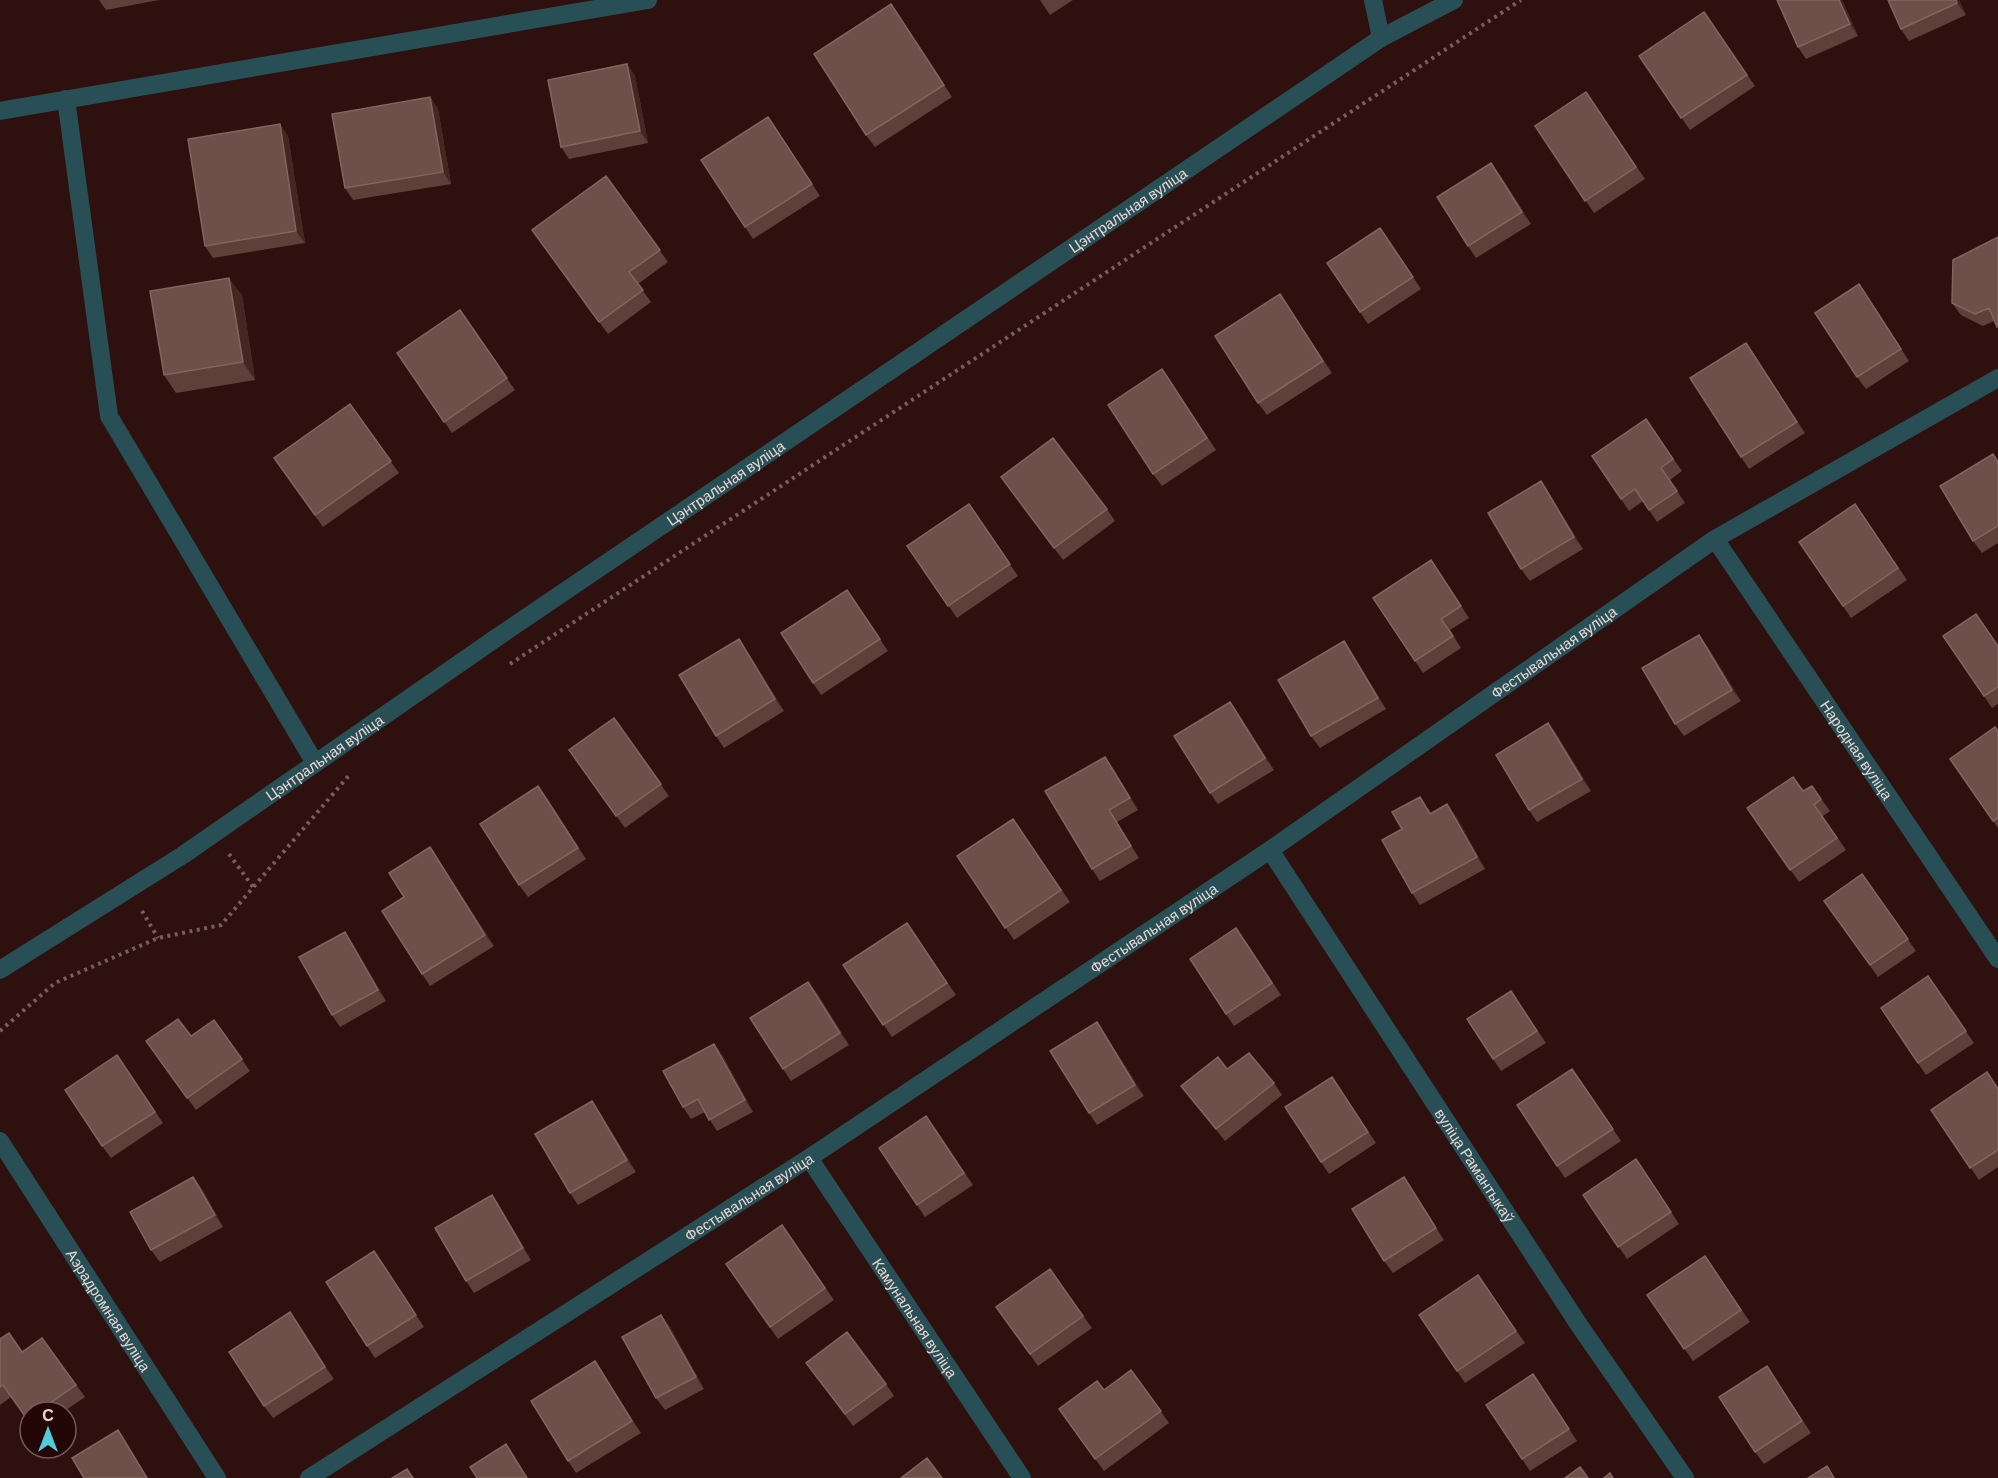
<svg xmlns="http://www.w3.org/2000/svg" width="1998" height="1478" viewBox="0 0 1998 1478" font-family="Barlow,sans-serif">
<style>
.lines{fill:none;stroke-linecap:round;stroke-linejoin:round}
.path{stroke:#785e5b;stroke-width:4;stroke-dasharray:3 4.5;stroke-linecap:butt}
.minor{stroke:#284f55;stroke-width:18}
.wall{fill:#5f3f3a}
.shaded-wall{fill:#452622}
.building{fill:#6e504b;stroke:#826560;stroke-width:1.5}
.labels{text-anchor:middle;dominant-baseline:central;stroke-width:4.5;stroke-linejoin:round;paint-order:stroke}
.street-label{font-size:15px;fill:#ecd6d3;stroke:#230706}
</style>
<rect width="100%" height="100%" fill="#2e110e"/>
<g class="lines">
<path class="path" d="M510,664L1521,0
M229,854L253,887
M142,911L158,938
M0,1031L55,983L158,938L221,925L351,773"/>
<g class="minor">
<path d="M1373,0L1381,38"/>
<path d="M66,99L109,416L315,763"/>
<path d="M0,111L648,0"/>
<path id="s1" d="M1715,539L1998,959"/>
<path id="s2" d="M1270,850L1579,1325L1685,1478"/>
<path id="s3" d="M0,970L183,855L499,636L1381,38L1454,0"/>
<path id="s4" d="M0,1141L217,1478"/>
<path id="s5" d="M809,1158L1022,1478"/>
<path id="s6" d="M309,1478L809,1158L1270,850L1715,539L1998,378"/>
</g>
</g>
<path class="wall" d="M99,0H159L106,10Z
M1040,0H1073L1050,15Z
M1777,0H1842L1858,36L1806,59L1798,47Z
M1959,0L1966,15L1909,41L1901,29Z
M891,4L952,97L875,147L866,135Z
M1704,12L1755,86L1690,130L1639,56Z
M627,64L635,76L648,143L569,159L561,147Z
M1586,92L1645,179L1594,213L1535,126Z
M430,97L438,109L451,184L353,200L345,188Z
M768,117L820,196L753,239L745,227Z
M288,136L305,243L213,258L205,246Z
M1500,175L1531,224L1476,258L1468,246Z
M606,176L668,262L638,284L651,302L608,334L532,230Z
M1380,228L1421,289L1368,324L1327,263Z
M1998,237V328L1994,321L1983,326L1961,315L1952,303Z
M242,295L255,380L176,393L164,375Z
M1867,296L1909,361L1866,389L1857,377Z
M1288,306L1332,373L1267,415L1258,403Z
M460,310L515,390L452,433L397,353Z
M1746,343L1805,433L1749,469L1741,457Z
M1162,369L1216,450L1162,486L1153,474Z
M350,404L399,473L323,527L274,458Z
M1646,419L1682,471L1670,480L1685,503L1657,522L1643,501L1629,511L1592,456Z
M1998,461V543L1982,553L1973,541Z
M1001,477L1107,509L1115,521L1063,560Z
M1541,481L1549,493L1583,549L1530,581L1521,569Z
M969,504L1018,576L957,618L907,546Z
M1855,504L1907,580L1851,618L1799,542Z
M1439,572L1469,618L1450,630L1461,648L1423,673L1373,598Z
M847,590L888,651L821,695L813,683Z
M1943,636L1998,646V704L1992,708Z
M1707,646L1741,701L1684,736L1675,724Z
M747,651L784,711L724,748L716,736Z
M1352,653L1386,709L1320,748L1311,736Z
M1238,713L1274,770L1218,804L1210,793Z
M614,718L669,796L625,828L569,750Z
M1548,723L1557,735L1591,791L1537,822L1529,810Z
M1998,731V828L1950,759Z
M1113,768L1138,810L1117,822L1139,858L1100,881L1092,869Z
M1812,786L1830,811L1823,816L1846,850L1799,882L1747,808L1803,791Z
M547,798L586,859L528,897L519,885Z
M1428,808L1431,813L1456,816L1485,869L1420,905L1412,893L1402,829Z
M1013,819L1070,902L1014,940L957,856Z
M430,847L494,946L430,986L422,974L404,897Z
M1862,874L1916,951L1878,977L1824,901Z
M907,923L956,995L892,1037L843,965Z
M1245,940L1281,995L1234,1026L1226,1014Z
M353,944L386,1001L340,1027L332,1015Z
M1928,976L1974,1043L1926,1075L1881,1008Z
M1511,991L1546,1043L1501,1071L1493,1059Z
M817,993L849,1045L791,1081L783,1069Z
M214,1020L250,1071L196,1110L146,1041L191,1036Z
M1097,1022L1144,1096L1097,1125L1089,1113Z
M714,1044L723,1056L753,1112L717,1131L705,1112L691,1119L683,1107Z
M117,1055L163,1123L111,1158L102,1146Z
M1227,1069L1274,1083L1282,1095L1225,1141L1181,1086Z
M1572,1069L1621,1141L1565,1178L1557,1166Z
M1332,1077L1376,1143L1329,1174L1321,1162Z
M1998,1088V1167L1979,1180L1931,1110Z
M600,1113L636,1172L578,1205L570,1193Z
M935,1128L973,1185L925,1217L917,1205Z
M1636,1159L1679,1224L1627,1259L1583,1195Z
M193,1177L202,1189L223,1227L160,1262L151,1250Z
M1412,1189L1444,1240L1393,1273L1384,1261Z
M500,1207L531,1260L474,1293L466,1281Z
M782,1225L834,1300L778,1339L726,1264Z
M1705,1256L1750,1322L1693,1361L1647,1295Z
M382,1263L424,1327L375,1358L367,1346Z
M1050,1269L1092,1328L1038,1366L996,1307Z
M1478,1275L1525,1343L1465,1383L1419,1315Z
M290,1312L334,1379L273,1418L264,1406Z
M661,1315L670,1327L704,1389L665,1410L656,1398Z
M42,1338L85,1397L63,1412H30V1423L11,1397L0,1405V1339L22,1352Z
M595,1361L641,1433L576,1473L568,1461Z
M806,1363L886,1384L894,1396L853,1426Z
M1131,1370L1169,1423L1104,1471L1059,1409L1104,1390Z
M1533,1374L1577,1441L1530,1471L1522,1459Z
M1775,1378L1811,1433L1764,1464L1755,1452Z"/>
<path class="shaded-wall" d="M1839,0H1842L1858,36L1850,24Z
M1956,0H1959L1966,15L1957,3Z
M627,64L635,76L648,143L640,131Z
M430,97L438,109L451,184L443,172Z
M280,124L288,136L305,243L296,231Z
M1491,163L1500,175L1531,224L1522,212Z
M229,278L242,295L255,380L243,362Z
M1746,343L1754,354L1805,433L1797,422Z
M1541,481L1549,493L1583,549L1574,537Z
M1699,635L1707,646L1741,701L1732,690Z
M739,639L747,651L784,711L775,699Z
M1344,641L1352,653L1386,709L1378,698Z
M1230,702L1238,713L1274,770L1265,758Z
M1548,723L1557,735L1591,791L1582,779Z
M1105,757L1113,768L1138,810L1130,798Z
M538,786L547,798L586,859L578,848Z
M1447,804L1456,816L1485,869L1477,857Z
M1109,810L1117,822L1139,858L1131,846Z
M430,847L438,859L494,946L485,935Z
M345,932L353,944L386,1001L378,990Z
M808,982L817,993L849,1045L840,1033Z
M1097,1022L1105,1034L1144,1096L1135,1085Z
M714,1044L723,1056L753,1112L745,1100Z
M592,1101L600,1113L636,1172L627,1160Z
M193,1177L202,1189L223,1227L215,1215Z
M1404,1177L1412,1189L1444,1240L1436,1228Z
M492,1195L500,1207L531,1260L523,1248Z
M290,1312L299,1324L334,1379L325,1367Z
M661,1315L670,1327L704,1389L696,1377Z
M595,1361L603,1373L641,1433L632,1421Z
M118,1430L126,1442L148,1478H147Z"/>
<path class="building" d="M1777,0H1839L1850,24L1798,47Z
M1888,0H1956L1957,3L1901,29Z
M891,4L944,85L866,135L814,54Z
M1704,12L1747,75L1681,118L1639,56Z
M627,64L640,131L561,147L548,80Z
M1586,92L1636,167L1585,201L1535,126Z
M430,97L443,172L345,188L332,114Z
M768,117L812,184L745,227L701,160Z
M280,124L296,231L205,246L188,139Z
M1491,163L1522,212L1468,246L1437,197Z
M606,176L660,250L629,272L643,290L599,322L532,230Z
M1380,228L1413,277L1360,312L1327,263Z
M1998,237V326L1997,327L1989,308L1975,314L1952,303L1953,260Z
M229,278L243,362L164,375L150,291Z
M1859,284L1901,349L1857,377L1815,313Z
M1280,294L1323,361L1258,403L1215,336Z
M460,310L507,378L444,422L397,353Z
M1746,343L1797,422L1741,457L1690,378Z
M1162,369L1207,438L1153,474L1108,405Z
M350,404L391,461L315,515L274,458Z
M1646,419L1673,459L1661,468L1677,491L1649,510L1635,489L1621,499L1592,456Z
M1053,438L1107,509L1054,548L1001,477Z
M1993,454L1998,462V526L1973,541L1940,486Z
M1541,481L1574,537L1521,569L1488,513Z
M969,504L1010,564L948,606L907,546Z
M1855,504L1898,568L1843,606L1799,542Z
M1431,560L1461,606L1441,619L1453,636L1415,661L1373,598Z
M847,590L880,639L813,683L781,633Z
M1976,614L1998,646V687L1984,696L1943,636Z
M1699,635L1732,690L1675,724L1642,668Z
M739,639L775,699L716,736L679,675Z
M1344,641L1378,698L1311,736L1278,680Z
M1230,702L1265,758L1210,793L1174,736Z
M614,718L661,784L616,816L569,750Z
M1548,723L1582,779L1529,810L1496,755Z
M1995,727L1998,731V818L1993,821L1950,759Z
M1105,757L1130,798L1109,810L1131,846L1092,869L1045,791Z
M1793,777L1803,791L1812,786L1821,799L1814,805L1837,838L1790,870L1747,808Z
M538,786L578,848L519,885L480,824Z
M1420,797L1430,814L1447,804L1477,857L1412,893L1382,840L1402,829L1392,812Z
M1013,819L1061,890L1005,928L957,856Z
M430,847L485,935L422,974L382,911L404,897L389,873Z
M1862,874L1908,939L1870,965L1824,901Z
M907,923L947,983L883,1025L843,965Z
M1236,928L1272,983L1226,1014L1190,959Z
M345,932L378,990L332,1015L299,957Z
M1928,976L1966,1031L1918,1063L1881,1008Z
M808,982L840,1033L783,1069L750,1018Z
M1511,991L1537,1031L1493,1059L1467,1019Z
M178,1019L191,1036L214,1020L242,1059L187,1098L146,1041Z
M1097,1022L1135,1085L1089,1113L1050,1051Z
M714,1044L745,1100L709,1120L698,1099L683,1107L663,1071Z
M1249,1053L1274,1083L1216,1129L1181,1086L1218,1057L1227,1069Z
M117,1055L155,1112L102,1146L65,1090Z
M1572,1069L1613,1129L1557,1166L1517,1105Z
M1987,1072L1998,1089V1150L1970,1168L1931,1110Z
M1332,1077L1368,1132L1321,1162L1285,1107Z
M592,1101L627,1160L570,1193L535,1134Z
M926,1116L964,1173L917,1205L879,1148Z
M1636,1159L1671,1212L1618,1247L1583,1195Z
M193,1177L215,1215L151,1250L130,1212Z
M1404,1177L1436,1228L1384,1261L1352,1209Z
M492,1195L523,1248L466,1281L435,1228Z
M782,1225L825,1288L770,1327L726,1264Z
M374,1251L416,1315L367,1346L326,1282Z
M1705,1256L1741,1310L1684,1349L1647,1295Z
M1050,1269L1083,1316L1030,1354L996,1307Z
M1478,1275L1516,1331L1457,1371L1419,1315Z
M290,1312L325,1367L264,1406L229,1352Z
M661,1315L696,1377L656,1398L622,1337Z
M847,1332L886,1384L845,1414L806,1363Z
M9,1333L22,1352L42,1338L76,1385L37,1412H30V1417L27,1419L3,1385L0,1387V1339Z
M595,1361L632,1421L568,1461L531,1401Z
M1767,1366L1802,1421L1755,1452L1719,1397Z
M1131,1370L1161,1411L1095,1459L1059,1409L1097,1381L1104,1390Z
M1533,1374L1569,1429L1522,1459L1486,1405Z
M118,1430L147,1478H84L72,1458Z
M506,1444L527,1478H477L470,1467Z
M927,1458L942,1478H901Z
M1827,1466L1834,1478H1808Z
M1580,1467L1588,1478H1565Z
M407,1469L413,1478H392Z
M1610,1473L1613,1478H1604Z"/>
<g class="labels">
<g class="street-label">
<text stroke="none"><textPath href="#s3" startOffset="1360">Цэнтральная вуліца</textPath></text>
<text stroke="none"><textPath href="#s3" startOffset="874">Цэнтральная вуліца</textPath></text>
<text stroke="none"><textPath href="#s6" startOffset="1494">Фестывальная вуліца</textPath></text>
<text stroke="none"><textPath href="#s1" startOffset="254">Народная вуліца</textPath></text>
<text stroke="none"><textPath href="#s3" startOffset="388">Цэнтральная вуліца</textPath></text>
<text stroke="none"><textPath href="#s6" startOffset="1008">Фестывальная вуліца</textPath></text>
<text stroke="none"><textPath href="#s2" startOffset="376">вуліца Рамантыкаў</textPath></text>
<text stroke="none"><textPath href="#s6" startOffset="522">Фестывальная вуліца</textPath></text>
<text stroke="none"><textPath href="#s4" startOffset="201">Аэрадромная вуліца</textPath></text>
<text stroke="none"><textPath href="#s5" startOffset="192">Камунальная вуліца</textPath></text>
</g>
</g>
<g transform="translate(48 1430)"><circle r="28" fill="#230706" stroke="#735a58" stroke-width="1.5"/>
<path d="M0-4.5L10 22L0 15L-10 22Z" fill="#53cbdb"/>
<text y="-9" font-size="16" font-weight="bold" text-anchor="middle" fill="#ecd6d3">С</text>
</g>
</svg>
